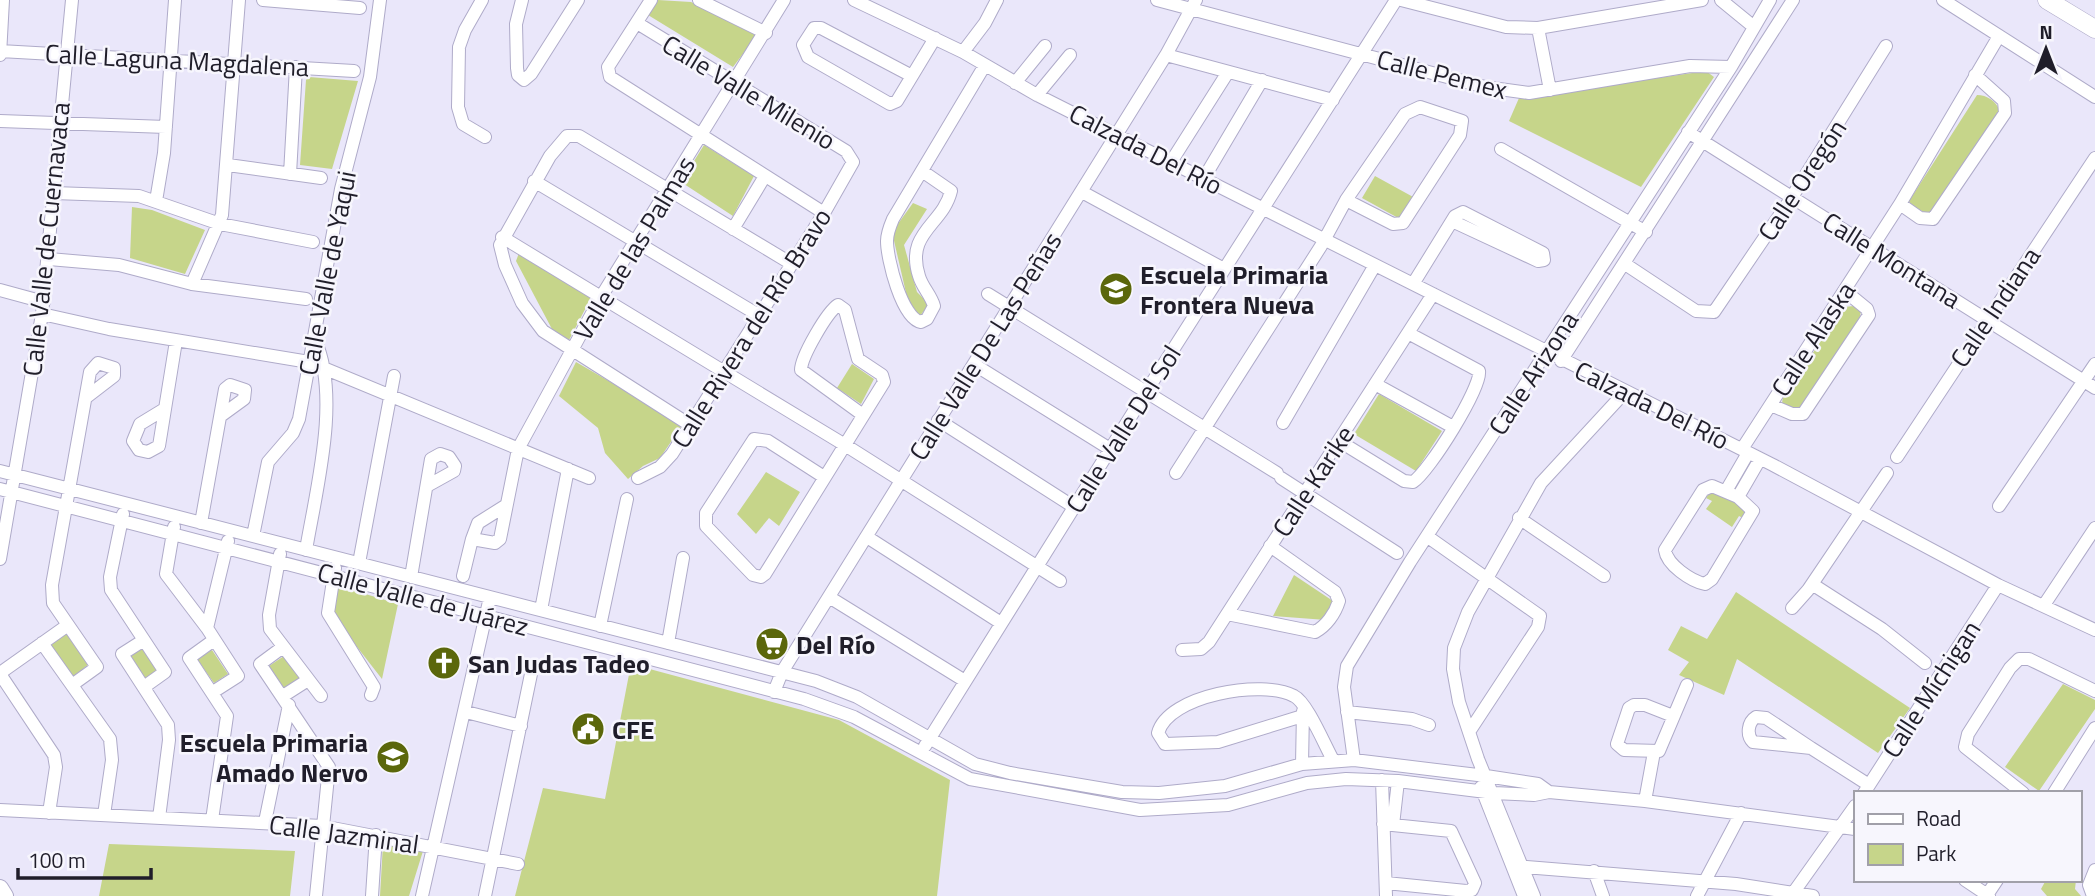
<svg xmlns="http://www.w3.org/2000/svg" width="2095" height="896" viewBox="0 0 2095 896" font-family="'Titillium Web',sans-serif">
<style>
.green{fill:#c6d58a}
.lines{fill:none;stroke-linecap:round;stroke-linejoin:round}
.minor-casing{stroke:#afabc9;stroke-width:14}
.major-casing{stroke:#afabc9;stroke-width:18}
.highway-casing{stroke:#afabc9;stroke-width:19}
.minor{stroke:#fff;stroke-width:12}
.major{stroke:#fff;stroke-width:16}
.highway{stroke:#fff;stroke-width:18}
.labels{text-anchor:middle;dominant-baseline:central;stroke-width:5;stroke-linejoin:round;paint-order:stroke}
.street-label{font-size:26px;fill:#201e2a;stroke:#f7f6fd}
.poi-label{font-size:26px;font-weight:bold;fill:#201e2a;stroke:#f7f6fd;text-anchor:start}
</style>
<rect width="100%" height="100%" fill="#eae7fa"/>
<path class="green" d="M658,0L691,2L758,34L733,67L648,15Z
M1706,71L1714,77L1641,187L1509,121L1519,98Z
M309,77L358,81L332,169L300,165L306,80Z
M1977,95C1987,95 1996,101 2000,111L1935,211L1928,214L1910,205L1909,201Z
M704,145L754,176L733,216L681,182Z
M1375,176L1415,198L1400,219L1362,198Z
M913,203L927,209L904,245L917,292L929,304L920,316L910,310L892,232Z
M132,207L152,210L205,230L185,274L130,258Z
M519,253L592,296L569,340L553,331L516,261Z
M1854,306L1861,311L1859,321L1803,407L1794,410L1782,403L1783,397L1844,307Z
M576,362L683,424L660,458L643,466L628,479L605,453L598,428L559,396Z
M852,364L874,379L861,404L837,388Z
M1379,394L1442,431L1416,471L1354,434Z
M766,472L800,492L779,526L769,518L756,534L737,514Z
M1712,489L1751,511L1745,519L1739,516L1732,527L1706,509L1712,501L1706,498Z
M1294,575L1336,603L1326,620L1273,616Z
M333,584L398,604L382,679L329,611Z
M1736,592L1910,708L1878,753L1737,659L1724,695L1679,675L1689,662L1668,650L1681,626L1707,639Z
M65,632L89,664L73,677L49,644Z
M144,646L160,668L145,679L128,658Z
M212,650L228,674L214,683L197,659Z
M287,654L303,679L285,691L269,666Z
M631,664L839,720L950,780L937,896H515L543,788L605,799Z
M2063,684L2095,700V709L2039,791L2005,767Z
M109,844L295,851L290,896H99Z
M383,844L423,851L409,896H380Z
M2046,880H2076L2075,889L2081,896H2047L2041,889Z"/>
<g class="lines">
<defs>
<path id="minor" d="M263,0L360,8
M482,0L465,30L459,47L458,107L463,124L485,137
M522,0L516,24L517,68L518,75L524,80L531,74L578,0
M651,0L608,67L610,77L824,213
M699,0L766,33
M854,0L963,52L1037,95L1773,465L1998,585L2095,630
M1157,0L1485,87L1529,93L1690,66L1731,67
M1401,0L1506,27L1538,28L1702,0
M1721,0L1754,27
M1943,0L2095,97
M637,23L846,151L853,162L824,213L672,454L660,467L638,478
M1538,28L1550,90
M0,51L354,71
M963,52L985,23L997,0
M0,55L3,0
M1166,55L1333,100
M912,76L821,28H814L803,45L808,57L890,104L897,101L935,38
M1015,83L1045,46
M1037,95L1070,55
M0,121L166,127
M1688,132L2095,388
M1501,149L1646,232
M1171,162L1228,72
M228,165L321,178
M922,171L951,191C943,225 905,232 919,276C922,287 931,295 934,306L927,319L921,322C902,319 887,259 887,241C887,233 890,226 893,219L985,65
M290,174L296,67
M1204,178L1262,80
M534,181L760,316
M1082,192L1224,269
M54,193L139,196L220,224L313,242
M156,201L164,153L175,0
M1900,204L1920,218L1933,219L2005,113L2004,101L1975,75
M733,229L765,176
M502,237L845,445L1060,581
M49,259L119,265L192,284L306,299
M1625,264L1696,311L1714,312L1792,197L1886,46
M192,284L222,215L239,0
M1413,284L1455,216L1463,212L1543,253L1544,260L1538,261L1452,221
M0,290L44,302
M988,294L1277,473
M42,314L109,329L309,362L589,478
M1561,361L1793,0
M975,365L1110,449
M1375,384L1453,427
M1771,405L1792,414H1803L1869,315L1867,309L1845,291
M163,410L140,424L133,441L139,450L148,452L159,446L176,341
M938,420L1074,507
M1283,423L1375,265
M690,425L543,331L522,303L505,265L500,245L550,156L567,136H579L792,264
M1339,441L1404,481L1413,482C1429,472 1482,387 1479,371L1408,333
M1742,449L1900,204L1999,36
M1897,457L2095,158
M0,471L816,681L857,697L975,764L1010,773L1122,792L1159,793L1225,786L1302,764L1354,760L1486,776L1538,784L1549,792
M1176,473L1321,246L1346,200L1405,114L1420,107L1462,121L1460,135L1403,223L1393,224L1346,200
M824,477L768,441L754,439L706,513V526L753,575L761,577L765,574L884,382L882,375L858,359L845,310L838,305C827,312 801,357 801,370L863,415
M1281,478L1397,553
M1712,486L1738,497L1753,511L1712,579L1705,584C1691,581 1667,565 1665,550L1703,490Z
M0,489L804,699L854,717L970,779L1140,810L1228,805L1307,783L1346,779L1398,781L1494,793L1534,795L1549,792L1645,801L1855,829
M1726,491L1748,453
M1738,497L1760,459
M505,506L478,523L472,539L495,543L500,539L518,449L601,297L784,0
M1999,506L2095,364
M123,514L110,577L111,590L165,672L144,687
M1519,518L1604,576
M201,523L225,389L230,385L245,390L244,399L222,415
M174,527L166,574L207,628L238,676L213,692
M253,536L268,462L293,433L299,419L341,189L370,77L380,0
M867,537L1001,623
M1428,537L1540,616L1538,627L1469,732
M306,550C316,490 341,397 315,340
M280,554L269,615L270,629L321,696
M0,559L42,314L72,0
M359,563L394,376
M335,568L328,613L374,687L371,695
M463,576L472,539
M411,577L431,459L440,454L449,457L455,466L454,471L427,486
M1812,584L1882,629L1925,663
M829,597L965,681
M2044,605L2095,528
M1792,608L1808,590L1887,473
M541,610L568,469
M1227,614L1315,632C1326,626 1335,614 1339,601L1335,592L1270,546
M600,626L627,499
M207,628L228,541
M144,640L122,654L168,725L169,740L159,818
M42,643L110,739L112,760L104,815
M668,643L683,558
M283,647L260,664L329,767L316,896
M1182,650L1201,649L1209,642L1433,294
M0,673L68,625
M0,674L54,755L56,767L49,813
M72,685L97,667L53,603L52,585L90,372L98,363L114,368V376L88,396
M774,692L782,672L1166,55L1196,0
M283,696L308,680
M466,712L521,726
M1347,712L1412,719L1429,725
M1309,714L1218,742L1165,744L1158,733C1168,695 1263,679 1294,696C1307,702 1325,746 1333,760
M1673,716L1645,705H1634L1629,708L1617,744L1624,750L1659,751L1687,685
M1756,717L1766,718L1811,748L1753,742C1746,735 1748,722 1756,717Z
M925,746L1146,392L1396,0
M1811,748L1869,785
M1354,760L1344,687L1347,666L1410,562L1731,67L1770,0
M1302,764L1303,711
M1382,780L1386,896
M1481,787L1524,896
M1864,793L1998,585
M2023,793L1965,747L1968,734L2010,668L2019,659H2029L2095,691
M2054,793L2095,728
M1645,801L1654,752
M0,810L322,826L518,864
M212,820L227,716L189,658L214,640
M265,822L289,705
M1383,824L1451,831L1475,883L1472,890L1466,891L1386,883
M1393,825L1398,781
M1513,866L1736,884L1813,896
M1594,871L1603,896
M1965,880L1989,896
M1987,895L1997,880
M372,896L376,835
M422,896L490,597
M485,896L531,674
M1534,896L1478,759L1459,702L1453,669L1454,648L1468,612L1541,483L1625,392
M1697,896L1741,813
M1791,896L1855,806
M2093,896L2089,885L2095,870"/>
<path id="major" d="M0,888L5,896"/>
<path id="highway" d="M2047,0L2095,29"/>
</defs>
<use href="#minor" class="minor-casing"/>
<use href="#major" class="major-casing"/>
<use href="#highway" class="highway-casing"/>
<use href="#minor" class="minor"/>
<use href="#major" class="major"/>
<use href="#highway" class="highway"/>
</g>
<defs>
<symbol id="school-disc" viewBox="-11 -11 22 22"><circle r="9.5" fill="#5b670b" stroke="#f7f6fd"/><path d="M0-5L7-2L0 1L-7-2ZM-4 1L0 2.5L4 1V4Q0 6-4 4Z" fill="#fff"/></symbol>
<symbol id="supermarket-disc" viewBox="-11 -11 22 22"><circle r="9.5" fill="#5b670b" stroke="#f7f6fd"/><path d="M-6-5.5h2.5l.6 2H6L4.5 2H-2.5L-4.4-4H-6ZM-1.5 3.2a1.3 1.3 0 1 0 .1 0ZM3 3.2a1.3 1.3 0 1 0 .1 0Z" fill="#fff"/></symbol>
<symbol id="church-disc" viewBox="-11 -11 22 22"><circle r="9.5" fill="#5b670b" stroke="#f7f6fd"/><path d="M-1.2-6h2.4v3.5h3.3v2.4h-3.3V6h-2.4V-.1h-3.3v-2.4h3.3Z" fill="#fff"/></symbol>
<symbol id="civic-disc" viewBox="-11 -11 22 22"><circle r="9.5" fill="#5b670b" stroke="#f7f6fd"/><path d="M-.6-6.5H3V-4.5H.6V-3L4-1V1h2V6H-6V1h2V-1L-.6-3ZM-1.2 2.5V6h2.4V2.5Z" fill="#fff"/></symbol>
</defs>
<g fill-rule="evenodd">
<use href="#school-disc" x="1097" y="270" width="38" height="38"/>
<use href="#supermarket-disc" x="753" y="625" width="38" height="38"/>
<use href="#church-disc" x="425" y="644" width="38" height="38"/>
<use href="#civic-disc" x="569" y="710" width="38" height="38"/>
<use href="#school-disc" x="374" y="738" width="38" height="38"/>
</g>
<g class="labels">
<g class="street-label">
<text transform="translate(177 60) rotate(3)">Calle Laguna Magdalena</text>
<text transform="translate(1442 74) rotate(14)">Calle Pemex</text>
<text transform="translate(749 92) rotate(31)">Calle Valle Milenio</text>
<text transform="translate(1146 149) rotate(27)">Calzada Del Río</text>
<text transform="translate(1802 180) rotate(-57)">Calle Oregón</text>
<text transform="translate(46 239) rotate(-84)">Calle Valle de Cuernavaca</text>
<text transform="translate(634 248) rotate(-59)">Valle de las Palmas</text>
<text transform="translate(1892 260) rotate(32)">Calle Montana</text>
<text transform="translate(327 273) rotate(-79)">Calle Valle de Yaqui</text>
<text transform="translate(1995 307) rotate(-56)">Calle Indiana</text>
<text transform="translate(751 328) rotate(-58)">Calle Rivera del Río Bravo</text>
<text transform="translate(1813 339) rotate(-57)">Calle Alaska</text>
<text transform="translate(985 346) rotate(-58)">Calle Valle De Las Peñas</text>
<text transform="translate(1533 373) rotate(-57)">Calle Arizona</text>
<text transform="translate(1652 405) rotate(26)">Calzada Del Río</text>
<text transform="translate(1123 429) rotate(-58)">Calle Valle Del Sol</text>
<text transform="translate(1313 481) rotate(-57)">Calle Karike</text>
<text transform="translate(423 599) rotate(15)">Calle Valle de Juárez</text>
<text transform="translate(1931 689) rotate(-57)">Calle Míchigan</text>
<text transform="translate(344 834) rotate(8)">Calle Jazminal</text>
</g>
<g class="poi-label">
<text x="1140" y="274">Escuela Primaria<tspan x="1140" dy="30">Frontera Nueva</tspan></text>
<text x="796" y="644">Del Río</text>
<text x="468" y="663">San Judas Tadeo</text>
<text x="612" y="729">CFE</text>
<text x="368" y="742" text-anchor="end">Escuela Primaria<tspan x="368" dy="30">Amado Nervo</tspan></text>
</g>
</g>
<rect x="1854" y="791" width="228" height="91" fill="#f7f6fd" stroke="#a1a0a9" stroke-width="2"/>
<rect x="1868" y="814" width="35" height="10" fill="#ffffff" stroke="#a1a0a9" stroke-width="2"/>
<text x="1916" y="826" font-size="21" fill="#201e2a">Road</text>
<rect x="1868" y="844" width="35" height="21" fill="#c6d58a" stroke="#a1a0a9" stroke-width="2"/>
<text x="1916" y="861" font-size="21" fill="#201e2a">Park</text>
<g transform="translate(2046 49)" stroke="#f7f6fd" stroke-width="5" paint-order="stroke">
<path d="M0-5L12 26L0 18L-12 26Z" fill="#201e2a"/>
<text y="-10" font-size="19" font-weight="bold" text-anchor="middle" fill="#201e2a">N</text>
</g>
<path d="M18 868v10h133v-10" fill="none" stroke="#201e2a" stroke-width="3.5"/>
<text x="28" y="868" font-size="21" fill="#201e2a" stroke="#f7f6fd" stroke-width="5" paint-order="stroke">100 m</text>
</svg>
